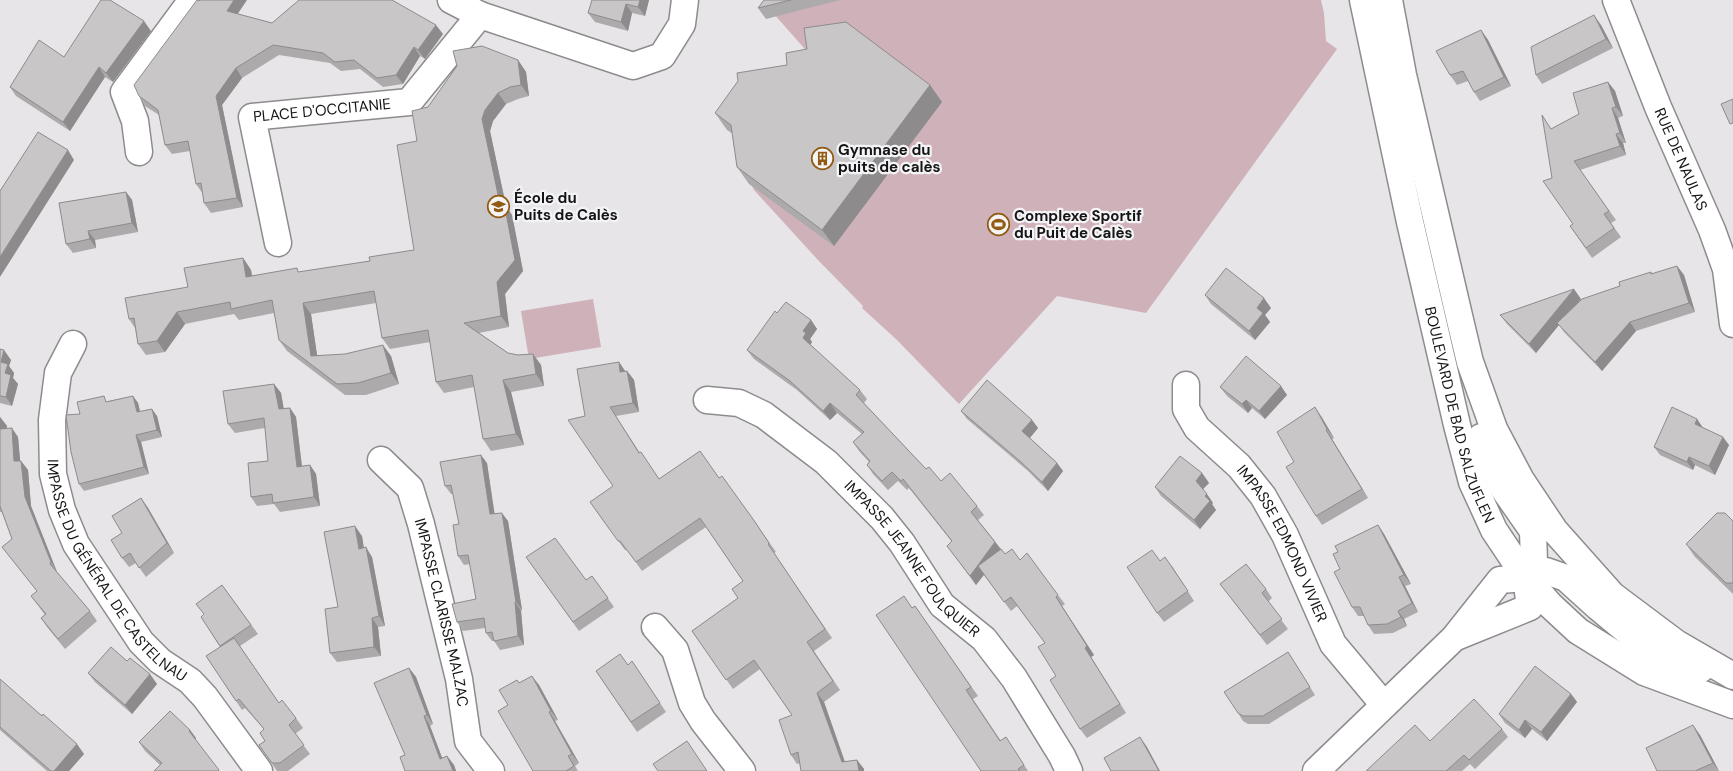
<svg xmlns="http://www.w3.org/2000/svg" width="1733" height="771" viewBox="0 0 1733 771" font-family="'DM Sans',sans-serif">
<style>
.green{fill:#cfb1ba}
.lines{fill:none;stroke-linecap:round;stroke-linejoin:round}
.street-casing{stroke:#8d8b8e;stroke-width:29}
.street{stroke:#fff;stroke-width:26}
.wall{fill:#adaaac}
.shaded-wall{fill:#8d8b8c}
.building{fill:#c9c6c8;stroke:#8d8b8c}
.labels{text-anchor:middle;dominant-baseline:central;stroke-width:4.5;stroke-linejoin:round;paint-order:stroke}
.street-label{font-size:15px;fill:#161516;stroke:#f4f3f6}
.poi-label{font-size:15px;font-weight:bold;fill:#161516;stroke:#f4f3f6;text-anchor:start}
</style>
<rect width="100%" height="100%" fill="#e7e5e8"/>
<path class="green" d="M771,0H1321L1324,13L1326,41L1337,49L1146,313L1057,296L959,404L897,340L862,308L863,306L818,260L754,190L733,145L738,118L812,57L766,5Z
M593,299L601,347L529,359L521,311Z"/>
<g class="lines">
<defs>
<g id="street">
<path d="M451,0L480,15L633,66L662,56L682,24L685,0"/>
<path id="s1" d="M1363,0L1410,222L1457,425L1472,482L1494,530L1526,578L1550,605L1578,631L1644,672L1733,705"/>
<path d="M1389,0L1403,75L1460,320L1470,362L1494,429L1521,480L1555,531L1612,595L1676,643L1733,676"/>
<path id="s2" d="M1616,0L1658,107L1712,230L1726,269L1733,324"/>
<path d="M139,152L135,121L124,92L192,0"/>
<path id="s3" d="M278,243L252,117L409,102L480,15"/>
<path id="s4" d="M73,344L58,373L52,420L53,474L62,510L76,544L141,642L160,661L190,681L205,697L259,771"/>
<path id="s5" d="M1186,385V409L1197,428L1239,466L1263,496L1285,535L1333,644L1384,705"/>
<path id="s6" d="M707,400L739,403L764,415L826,462L882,518L902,543L942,605L984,639L1014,678L1062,756L1069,771"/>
<path id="s7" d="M381,460L410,488L421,524L459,679L468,741L491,771"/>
<path d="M655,627L675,650L692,703L703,721L742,771"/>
<path d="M1456,637L1530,607L1526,578L1534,562L1533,531L1503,488L1482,443L1481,437"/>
<path d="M1316,771L1454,638L1500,580L1526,578L1546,571L1566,578L1598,607L1657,656L1701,669"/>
</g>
</defs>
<use href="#street" class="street-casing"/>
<use href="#street" class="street"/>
</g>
<path class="wall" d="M592,0H649L645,16L632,13L628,31L595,22L588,13Z
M764,0H840L766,19L758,8Z
M238,14L272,23L443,34L425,59L420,56L403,84L383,87L360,69L341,71L330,63L279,55L242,78L222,105L243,207L211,213L204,203L203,194L196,184L190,151L172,154L165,145L159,115L145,106L139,96Z
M1601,25L1613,48L1542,84L1536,75Z
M1481,30L1488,40L1511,86L1480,101L1474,92L1468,81L1457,85L1450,75Z
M151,31L113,82L105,77L70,131L16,96L10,87L64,57Z
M518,60L526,72L529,96L518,99L506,104L493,121L490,131L506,206L512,215L523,271L505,294L509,327L479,333L508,353L518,355L533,354L541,365L544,386L511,392L524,445L491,451L483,439L474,387L444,393L436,382L430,342L390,349L382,338L376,303L311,314L317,356H391L399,384L366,395H345L287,351L279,340L274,313L239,320L234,314L185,324L165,352L146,355L138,344L135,328L129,319L243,258L251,270L252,276L300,272L370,261L414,250L417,141L428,107Z
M1608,82L1615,91L1623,116L1618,118L1626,143H1623L1626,155L1580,170L1616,220L1611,223L1621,237L1592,258L1570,226L1573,224L1552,178L1551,129L1579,114Z
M930,85L942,102L834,246L749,184L737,167L733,134L727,130L715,113Z
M126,192L132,200L138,232L95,240L96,248L73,253L66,244Z
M1677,266L1684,275L1695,312L1636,331L1602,371L1564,332L1559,325L1536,353L1507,324L1500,315L1581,299L1574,306L1651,272L1652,274Z
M1205,295L1271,308L1265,315L1270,322L1255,340L1211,304Z
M777,313L811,320L817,329L810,339L812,342L810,345L860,390L867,399L864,403L926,469L941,481L977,506L984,515L978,520L1005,554L1020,560L1058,595L1065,604L1062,606L1094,655L1091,657L1126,713L1087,738L1080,729L1056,676L1045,643L1017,606L1011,611L984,575L976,585L947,546L952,542L909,488L907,490L898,481L888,490L873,474L867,465L869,462L859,451L853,442L862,434L837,413L830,420L797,390L754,359L747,350Z
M0,349L11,360L9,366L14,373L13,378L18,384L12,406L0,403Z
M619,362L625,371H627L634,380L639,412L616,416L640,453L659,479L719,478L753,519L776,552L774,553L832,638L814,651L840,690L824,702L845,762L857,760L864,769V771H801L800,763L797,764L791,755L792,715L760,669L733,689L692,631L738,598L743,581L706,527L642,571L627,550H625L596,511L613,486L585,416Z
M274,384L281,393L284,409L290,408L296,417L302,466L310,465L316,474L320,506L280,512L274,504L257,506L251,497L268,461L265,428L235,433L228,424Z
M1220,387L1287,395L1265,419L1252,408L1248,413L1227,396Z
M133,396L138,403L140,412L157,416L162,437L141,442L149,474L84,491L79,484L80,414L108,401Z
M961,411L1032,420L1038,428L1030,438L1057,463L1063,471L1048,491L1027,470L967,419Z
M1321,416L1334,438L1332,439L1368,498L1322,525L1316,516L1294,462Z
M0,417L7,426L6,429L18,437L20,461H21L28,470L31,506L57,572L90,611L97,621L65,649L47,627L41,618L45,615L31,596L37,591L2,547L12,539L2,512H0Z
M1697,419L1703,428L1729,445L1715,475L1695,465L1693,470L1660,455L1654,447Z
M487,463L494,514L508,521L522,610L521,611L524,645L500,650L494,641H492L486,633L485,628L463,631L457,622L476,599L470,564L464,565L458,556L459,524L453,494H451L445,486Z
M1202,473L1209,483L1203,489L1213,503L1212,504L1216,510L1200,529L1161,496L1155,487Z
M141,498L148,508L174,553L146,577L136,563L129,567L122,558V533Z
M1733,521V594L1695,557L1686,544Z
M1378,525L1384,534L1411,584L1405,586L1418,612L1404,619L1407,626L1393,633L1374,634L1368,625L1364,616H1358L1352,607L1340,569L1338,552Z
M362,536L364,548L372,557L385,626L378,627L381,656L337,662L330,653L338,607Z
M526,557L586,580L592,576L614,607L579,631Z
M1160,561L1172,566L1194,601L1164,622L1157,613Z
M1220,584L1266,589L1272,598L1268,602L1288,629L1267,645Z
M222,585L258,634L240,646L279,703L296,718L303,728L295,734L310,754L288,771H277L259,745L265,741L264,729L245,708L242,710L206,656L220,647L201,617L204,614Z
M915,606L978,696L973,699L1001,741L1006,737L1028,771H981L912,608Z
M1288,652L1315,695L1269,724H1248L1243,721L1238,713Z
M127,661L157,684L132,714L95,682L88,673Z
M632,661L666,712L637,732L596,671L628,665Z
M409,668L416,677L433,724L430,726L442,758L447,756L454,765L456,771H405V755Z
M0,679L84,754L69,771H47L0,730Z
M519,683L539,685L558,720L555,721L579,763L575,766L578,771H533L508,705Z
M1571,694L1577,702L1547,741L1532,729L1525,738L1505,723L1499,714Z
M1502,729L1508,737L1475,769L1470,764L1462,771H1366Z
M190,730L196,738L195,740L219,771H154L160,765L145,751L139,742Z
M1700,735L1719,771H1657Z"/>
<path class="shaded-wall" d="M234,0H247L233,21L227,11Z
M640,0H649L645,16L638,7Z
M626,4L632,13L628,31L621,22Z
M1594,15L1601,25L1613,48L1606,39Z
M144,21L151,31L113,82L106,73Z
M436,25L443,34L425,59L418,50Z
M1481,30L1488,40L1511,86L1504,77Z
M414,47L420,56L403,84L396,75Z
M518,60L526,72L529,96L521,85Z
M99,67L105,77L70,131L63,122Z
M236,68L242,78L222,105L243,207L237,198L216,96Z
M1608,82L1615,91L1623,116L1616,107Z
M930,85L942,102L834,246L822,230Z
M498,93L506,104L493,121L490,131L506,206L512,215L523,271L505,294L509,327L501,316L497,282L500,204L482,119L485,110Z
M1612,108L1618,118L1626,143L1620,133Z
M1616,134L1623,143L1626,155L1620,146Z
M68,150L74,160L0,277V257Z
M126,192L132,200L138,232L132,223Z
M88,231L95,240L96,248L90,239Z
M243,258L251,270L254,288L246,277Z
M1677,266L1684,275L1695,312L1689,303Z
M1574,289L1581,299L1559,325L1557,323L1559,325L1536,353L1529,344Z
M1264,298L1271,308L1265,315L1270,322L1255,340L1249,331L1257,308Z
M303,303L311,314L319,368L311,356Z
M177,312L185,324L165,352L157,341Z
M811,320L817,329L810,339L812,342L809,347L803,338V331Z
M1630,322L1636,331L1602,371L1595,362Z
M383,345L391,356L399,384L391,373Z
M4,350L11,360L9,366L14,373L13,378L18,384L12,406L6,397L5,373L1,362Z
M533,354L541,365L544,386L536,374Z
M619,362L625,371L620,372Z
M627,371L634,380L639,412L633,403Z
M503,380L511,392L524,445L516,434Z
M274,384L281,393L285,418L279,409Z
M1281,386L1287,395L1265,419L1259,411Z
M133,396L138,403L142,420L137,412Z
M1246,400L1252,408L1248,413L1242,404Z
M830,403L837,413L830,420L823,411Z
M1315,407L1321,416L1334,438L1327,429Z
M290,408L296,417L303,476L297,467Z
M152,409L157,416L162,437L157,430Z
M0,417L7,426L4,439L0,433Z
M1697,419L1703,428L1695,424Z
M1032,420L1038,428L1028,440L1022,431Z
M12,428L18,437L21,470L14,461Z
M1326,430L1332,439L1368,498L1362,489Z
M136,435L141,442L149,474L144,467Z
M1723,437L1729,445L1715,475L1709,466Z
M481,455L487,463L496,523L490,514Z
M1689,457L1695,465L1693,470L1687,462Z
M21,461L28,470L31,506L57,572L51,562L25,497Z
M1057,463L1063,471L1048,491L1042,482Z
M310,465L316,474L320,506L314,497Z
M1202,473L1209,483L1202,490L1196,481Z
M1207,494L1213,503L1212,504L1216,510L1200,529L1194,520L1205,496Z
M141,498L148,508L174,553L167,543Z
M502,513L508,521L522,610L516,602Z
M1378,525L1384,534L1411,584L1404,575Z
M355,526L362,536L365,558L359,549Z
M995,542L1002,551L976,585L970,576Z
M366,547L372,557L385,626L379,616Z
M1399,577L1405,586L1418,612L1412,603Z
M1056,597L1094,655L1091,657L1126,713L1085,648Z
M515,602L521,611L524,645L518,636Z
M1398,611L1404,619L1407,626L1401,617Z
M372,618L378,627L381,656L374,647Z
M409,668L416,677L433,724L427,715Z
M150,674L157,684L132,714L125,705Z
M532,676L539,685L558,720L551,711Z
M817,693L824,702L848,771L842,762Z
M1571,694L1577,702L1547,741L1541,732Z
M549,712L555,721L579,763L572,754Z
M424,716L430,726L446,768L440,759Z
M1525,720L1532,729L1525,738L1519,730Z
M1693,725L1700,735L1719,771L1713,763Z
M190,730L196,738L195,740L189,731Z
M1140,737L1147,747L1160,771H1159Z
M77,744L84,754L69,771H54Z
M447,756L454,765L456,771H453Z
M857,760L864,769V771H859Z"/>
<path class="building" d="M101,0H110L144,21L106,73L99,67L63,122L10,87L39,40L64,57Z
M197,0L199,1L200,0H234L227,11L272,23L299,0H392L436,25L418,50L414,47L396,75L377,78L354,60L335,62L323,53L273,45L236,68L216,96L237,198L204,203L201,183L196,184L188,141L165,145L158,110L139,96L134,85Z
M592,0H640L638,7L626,4L621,22L588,13Z
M764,0H791L758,8Z
M1594,15L1606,39L1536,75L1531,47Z
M846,22L930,85L822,230L737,167L731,125L715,113L738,81L737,73L787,65L786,53L807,49L804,28Z
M1481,30L1504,77L1474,92L1463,71L1450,75L1436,51Z
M482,46L518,60L521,85L510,87L498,93L485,110L482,119L500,204L504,203L515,260L497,282L501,316L464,323L508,353L518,355L533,354L536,374L503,380L516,434L483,439L472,375L436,382L428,330L382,338L374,291L303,303L311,356L345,354L383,345L391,373L358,383L337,384L279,340L272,300L231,309L230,302L177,312L157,341L138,344L134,318L129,319L125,298L188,287L184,268L243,258L246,277L297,268L298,272L370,261L369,257L414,250L397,145L417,141L412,111L428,107L457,66L453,51Z
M1608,82L1616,107L1612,108L1620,133L1616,134L1620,146L1574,161L1609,211L1604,214L1614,228L1586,248L1570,226L1573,224L1543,181L1552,178L1542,115L1551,129L1579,114L1573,93Z
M1733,99V123L1730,124L1721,104Z
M38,132L68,150L0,257V191Z
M126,192L132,223L88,231L90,239L66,244L59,203Z
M1677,266L1689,303L1630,322L1595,362L1557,323L1582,299L1620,286L1619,282L1651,272V274Z
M1226,268L1264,298L1257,308L1263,313L1249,331L1205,295Z
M1574,289L1529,344L1500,315Z
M786,302L811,320L803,331L806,333L803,338L860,390L856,395L926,469L929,467L941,481L950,473L977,506L971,512L995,542L970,576L947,546L952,541L903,479L901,481L892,472L882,481L867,465L870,461L853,442L864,432L830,403L823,411L790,381L747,350L775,311L777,313Z
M0,349L4,350L1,362L8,364L5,373L11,375L6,397L0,396Z
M1246,356L1281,386L1259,411L1246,400L1242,404L1220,387Z
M619,362L620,372L627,371L633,403L610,407L639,453L641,452L659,479L700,451L719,478L722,476L753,519L769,543L768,544L825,629L807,642L833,681L817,693L842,762L857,760L859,771H801L798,752L791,755L779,720L792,715L754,660L726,680L692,631L738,598L732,589L743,581L700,518L636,562L620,541H618L590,502L613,486L568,420L585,416L577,369Z
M987,380L1032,420L1022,431L1057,463L1042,482L1021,462L961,411Z
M274,384L279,409L290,408L297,467L310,465L314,497L273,503L272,494L251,497L248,463L268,461L264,418L228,424L223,391Z
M104,396L106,402L133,396L137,412L152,409L157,430L136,435L144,467L79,484L71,452L66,415L80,414L77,402Z
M1315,407L1327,429L1326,430L1362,489L1316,516L1286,467L1294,462L1277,432Z
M1672,407L1697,419L1695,424L1723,437L1709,466L1689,457L1687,462L1654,447Z
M12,428L14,461H21L25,497L51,562L50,564L90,611L58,639L41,618L46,614L31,596L37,591L2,547L12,539L0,506V429Z
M481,455L490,514L502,513L516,602H515L518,636L494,641L492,632L486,633L484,618L457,622L452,604L476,599L468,555L458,556L453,525L459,524L451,485L445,486L440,462Z
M1180,456L1202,473L1196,481L1207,494L1205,496L1210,501L1194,520L1155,487Z
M141,498L167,543L139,568L130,553L122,558L111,540L122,533L112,516Z
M1717,513H1725L1733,521V583H1726L1686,544Z
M1378,525L1404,575L1399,577L1412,603L1398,611L1401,617L1387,624L1368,625L1360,607H1352L1334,572L1340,569L1333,554L1338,552L1335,546Z
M355,526L359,549L366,547L379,616L372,618L374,647L330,653L325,609L338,607L324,532Z
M555,538L586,580L592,576L608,598L573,622L526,557Z
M1001,549L1005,554L1012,549L1020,560L1027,553L1058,595L1056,597L1087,646L1085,648L1120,704L1080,729L1050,680L1056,676L1038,647L1045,643L1011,597L1004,602L978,566Z
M1152,550L1160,561L1165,557L1188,591L1157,613L1127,567Z
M1246,564L1266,589L1262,593L1282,619L1260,635L1220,584Z
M222,585L251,625L220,646L201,617L204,614L196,604Z
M904,596L912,608L915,606L971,687L966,690L1000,741L1006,737L1024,765L1018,769L1020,771H981L876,615Z
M234,638L279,703L282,700L296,718L289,725L304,745L280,763H272L259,745L265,741L260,733L264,729L239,699L236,701L206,656Z
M111,647L127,661L130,658L150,674L125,705L88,673Z
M1288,652L1310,687L1263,716H1243L1238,713L1224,692Z
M620,654L628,665L632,661L660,703L631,722L596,671Z
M1535,666L1571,694L1541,732L1525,720L1519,730L1499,714Z
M409,668L427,715L424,716L440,759L447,756L453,771H405L400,757L405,755L374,683Z
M532,676L551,711L549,712L572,754L568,756L574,766L566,771H533L498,711L508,705L499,690L517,680L519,683Z
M0,679L42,716L43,714L77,744L54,771H51L0,727Z
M1474,699L1502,729L1469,760L1464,755L1446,771H1366L1415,725L1430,741Z
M170,711L190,730L189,731L219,770L218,771H154L162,763L139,742Z
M1693,725L1713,763L1695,771H1657L1646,748Z
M1140,737L1159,771H1111L1104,758Z
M687,741L707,771H658L653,764Z"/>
<defs>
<symbol id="building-ring" viewBox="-11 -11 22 22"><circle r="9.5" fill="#f4f3f6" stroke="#925b12" stroke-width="1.5"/><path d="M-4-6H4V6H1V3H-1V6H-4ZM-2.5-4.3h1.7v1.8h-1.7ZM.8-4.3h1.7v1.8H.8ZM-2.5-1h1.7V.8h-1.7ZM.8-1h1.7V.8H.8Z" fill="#925b12"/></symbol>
<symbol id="school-ring" viewBox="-11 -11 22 22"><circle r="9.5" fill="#f4f3f6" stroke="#925b12" stroke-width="1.5"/><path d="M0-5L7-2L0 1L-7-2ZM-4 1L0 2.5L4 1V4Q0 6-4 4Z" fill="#925b12"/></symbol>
<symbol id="stadium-ring" viewBox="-11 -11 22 22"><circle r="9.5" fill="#f4f3f6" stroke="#925b12" stroke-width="1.5"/><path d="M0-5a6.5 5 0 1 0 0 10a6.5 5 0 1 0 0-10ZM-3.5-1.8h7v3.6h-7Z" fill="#925b12"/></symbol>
</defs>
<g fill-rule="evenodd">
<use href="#building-ring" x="810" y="146" width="25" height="25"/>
<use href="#school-ring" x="486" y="194" width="25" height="25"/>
<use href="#stadium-ring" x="986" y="212" width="25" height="25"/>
</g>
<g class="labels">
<g class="street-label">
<text stroke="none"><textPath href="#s3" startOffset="199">PLACE D'OCCITANIE</textPath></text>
<text stroke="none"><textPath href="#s2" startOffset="172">RUE DE NAULAS</textPath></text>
<text stroke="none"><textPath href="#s1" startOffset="426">BOULEVARD DE BAD SALZUFLEN</textPath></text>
<text stroke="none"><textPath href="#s5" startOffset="192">IMPASSE EDMOND VIVIER</textPath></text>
<text stroke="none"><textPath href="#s6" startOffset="268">IMPASSE JEANNE FOULQUIER</textPath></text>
<text stroke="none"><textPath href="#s4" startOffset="251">IMPASSE DU GÉNÉRAL DE CASTELNAU</textPath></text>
<text stroke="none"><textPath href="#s7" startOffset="169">IMPASSE CLARISSE MALZAC</textPath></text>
</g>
<g class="poi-label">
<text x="838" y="150">Gymnase du<tspan x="838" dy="17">puits de calès</tspan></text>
<text x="514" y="198">École du<tspan x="514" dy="17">Puits de Calès</tspan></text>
<text x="1014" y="216">Complexe Sportif<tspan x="1014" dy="17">du Puit de Calès</tspan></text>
</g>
</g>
</svg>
